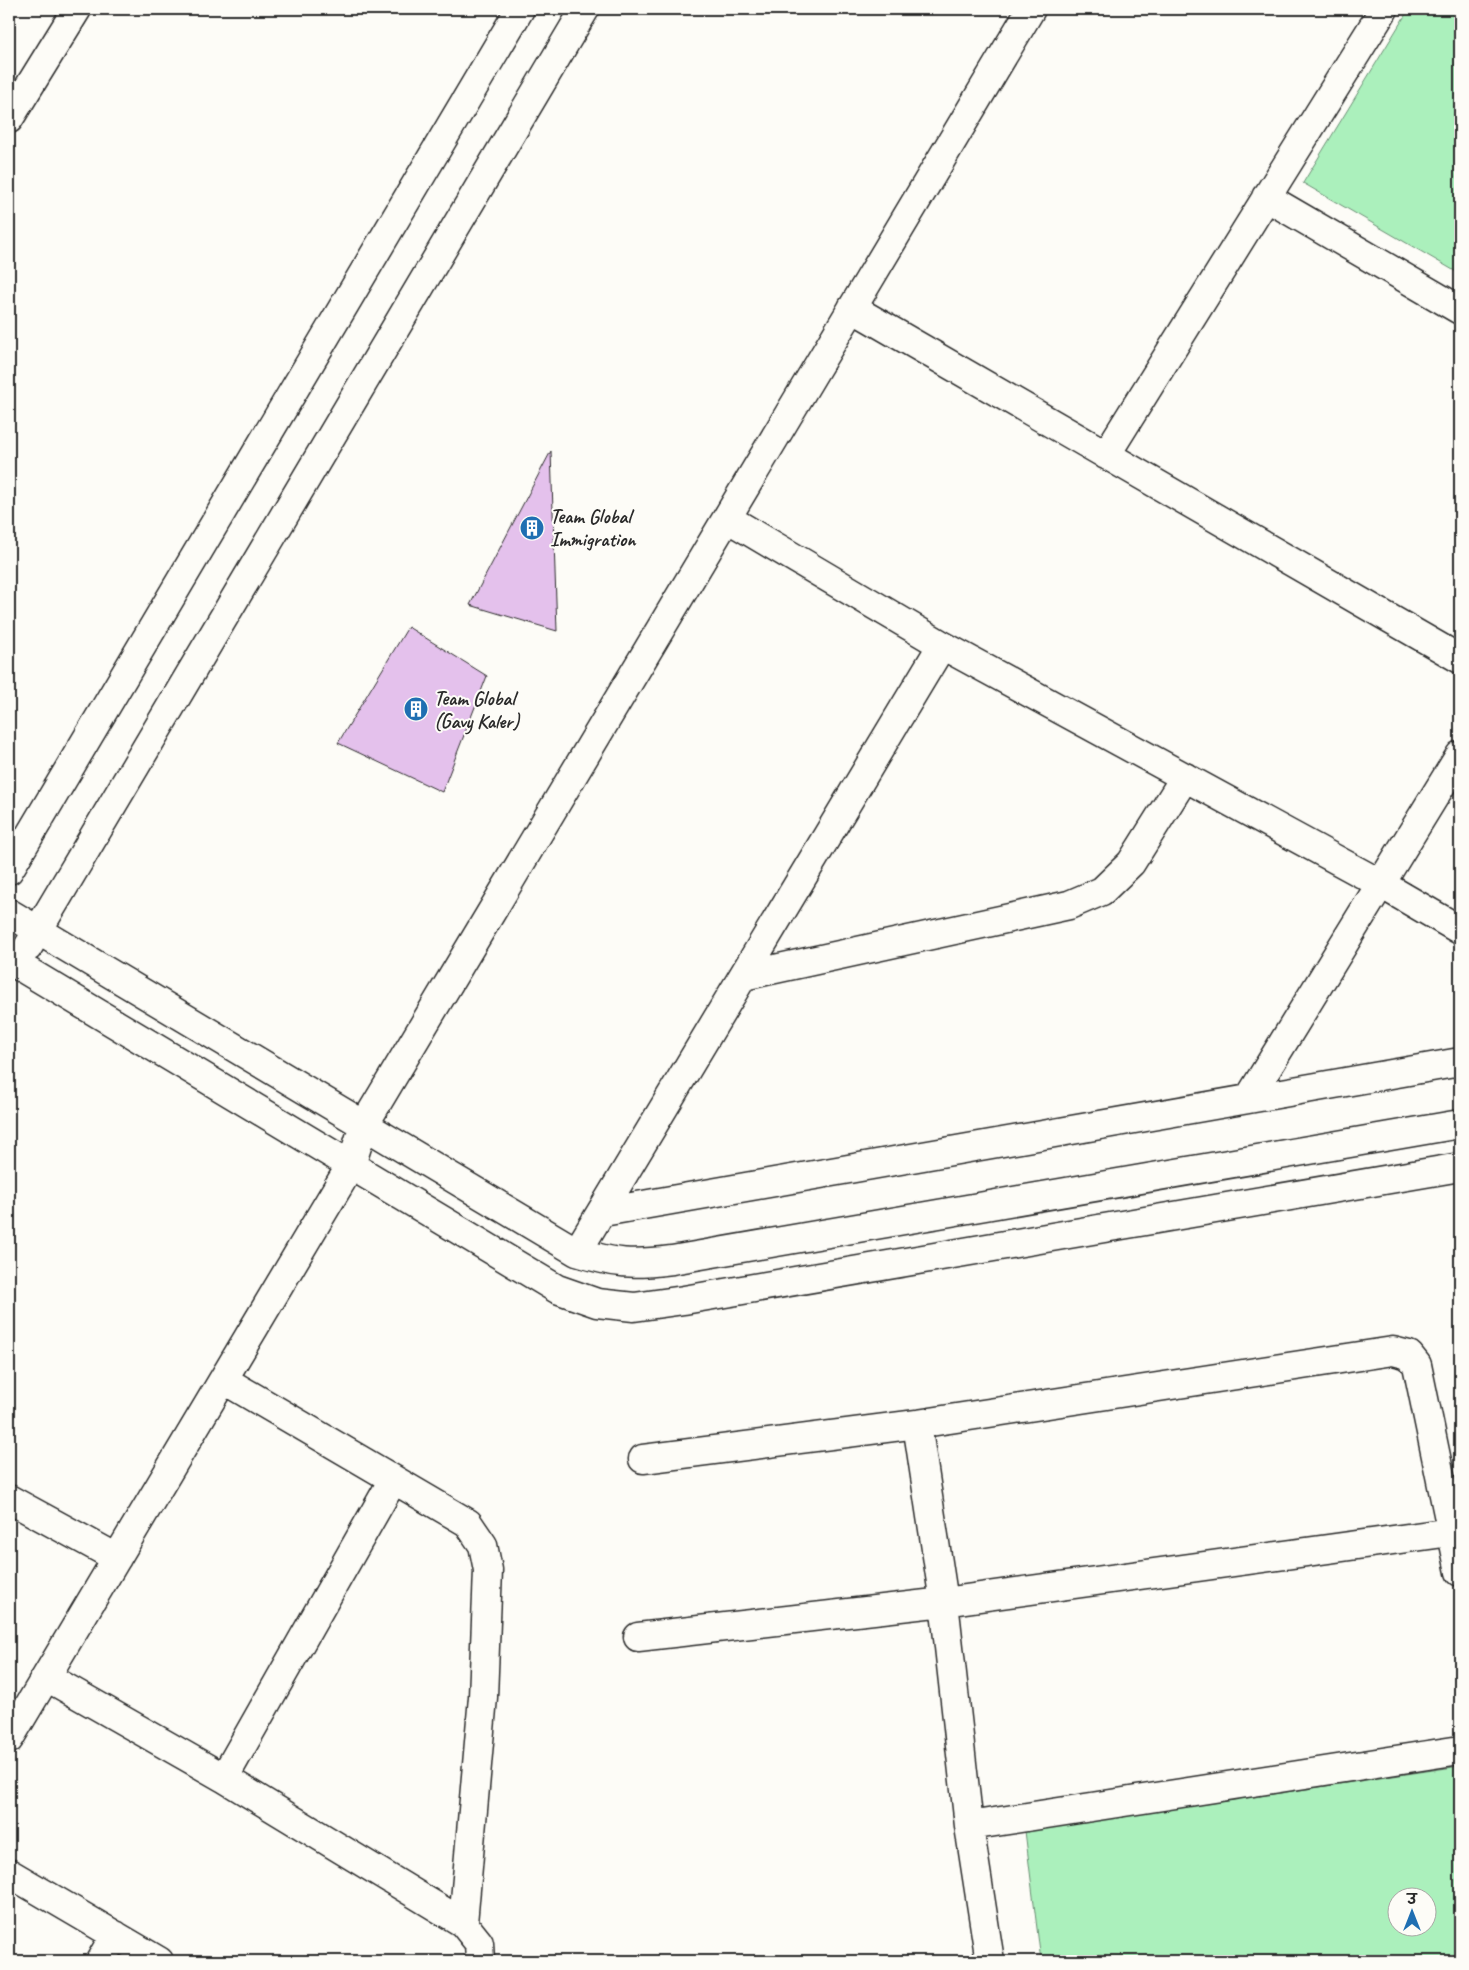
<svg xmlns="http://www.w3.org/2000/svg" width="1469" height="1970" viewBox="0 0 1469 1970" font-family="Caveat,'Playpen Sans Deva',sans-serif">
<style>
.green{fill:#abf0bc;stroke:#6b8e74;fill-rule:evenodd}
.building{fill:#e4c1ec;stroke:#2b2b2b}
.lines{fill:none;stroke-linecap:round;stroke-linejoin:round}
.minor-casing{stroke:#2b2b2b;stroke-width:31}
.minor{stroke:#fdfcf7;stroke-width:28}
.labels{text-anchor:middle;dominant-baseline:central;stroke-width:4;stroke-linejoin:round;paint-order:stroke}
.poi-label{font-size:20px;font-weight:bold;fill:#2b2b2b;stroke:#fdfcf7;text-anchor:start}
</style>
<rect width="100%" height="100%" fill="#fdfcf7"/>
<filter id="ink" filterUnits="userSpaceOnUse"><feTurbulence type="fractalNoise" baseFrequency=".02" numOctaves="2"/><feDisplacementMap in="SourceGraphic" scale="10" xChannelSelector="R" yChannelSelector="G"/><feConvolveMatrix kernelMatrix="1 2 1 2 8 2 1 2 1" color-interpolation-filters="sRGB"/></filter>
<g filter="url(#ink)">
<path class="green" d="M1409,9H1460V274L1303,183Z
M1460,1766V1961H1041L1025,1831ZM1396,1898H1426V1928H1396Z"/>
<path class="building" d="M551,451L557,631L470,605Z
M408,627L487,676L442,792L338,743Z"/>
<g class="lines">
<defs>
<path id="minor" d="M9,119L77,9
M1266,197L1460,310
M852,308L1460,659
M1106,455L1384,9
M727,518L942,645L1381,884L1460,930
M9,870L520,9
M9,913L577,1252C616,1264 632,1265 672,1260L1460,1124
M28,947L585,9
M9,960L557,1289L597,1303L634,1307L684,1300L1460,1167
M743,976L1069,905L1102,891L1131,863L1185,777
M1249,1098L1460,755
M603,1212L1460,1062
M577,1252L942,645
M224,1380L468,1523L483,1545L488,1570L483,1697L463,1923
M917,1424L944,1602L969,1826L990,1961
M643,1459L917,1424L1393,1351L1409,1355L1417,1365L1460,1572
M9,1499L117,1558
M638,1637L944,1602L1451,1532
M47,1677L224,1778L463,1923L479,1943L480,1961
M9,1739L351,1165L364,1125L1031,9
M224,1778L393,1480
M969,1826L1460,1750
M9,1873L159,1961
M100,1961L115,1935"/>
</defs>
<use href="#minor" class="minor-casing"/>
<use href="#minor" class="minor"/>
</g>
</g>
<defs>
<symbol id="building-disc" viewBox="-11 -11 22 22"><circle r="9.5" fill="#1f6fb2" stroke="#fdfcf7"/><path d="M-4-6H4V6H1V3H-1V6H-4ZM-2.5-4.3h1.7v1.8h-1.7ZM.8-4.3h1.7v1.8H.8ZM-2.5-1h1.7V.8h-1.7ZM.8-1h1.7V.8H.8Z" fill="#fff"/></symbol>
</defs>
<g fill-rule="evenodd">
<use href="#building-disc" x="518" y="514" width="28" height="28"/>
<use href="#building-disc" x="402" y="695" width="28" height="28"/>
</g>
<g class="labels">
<g class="poi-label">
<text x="550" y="516">Team Global<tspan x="550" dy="23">Immigration</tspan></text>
<text x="434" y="698">Team Global<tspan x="434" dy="23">(Gavy Kaler)</tspan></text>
</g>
</g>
<rect width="1469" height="1970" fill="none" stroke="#fdfcf7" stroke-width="30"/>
<rect x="15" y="15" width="1439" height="1940" fill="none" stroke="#2b2b2b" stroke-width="2" filter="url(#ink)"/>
<g transform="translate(1412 1912)"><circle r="24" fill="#fdfcf7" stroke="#a9a8a5"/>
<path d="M0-4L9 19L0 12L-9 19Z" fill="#1f6fb2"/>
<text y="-8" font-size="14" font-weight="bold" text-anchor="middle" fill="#2b2b2b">उ</text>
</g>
</svg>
